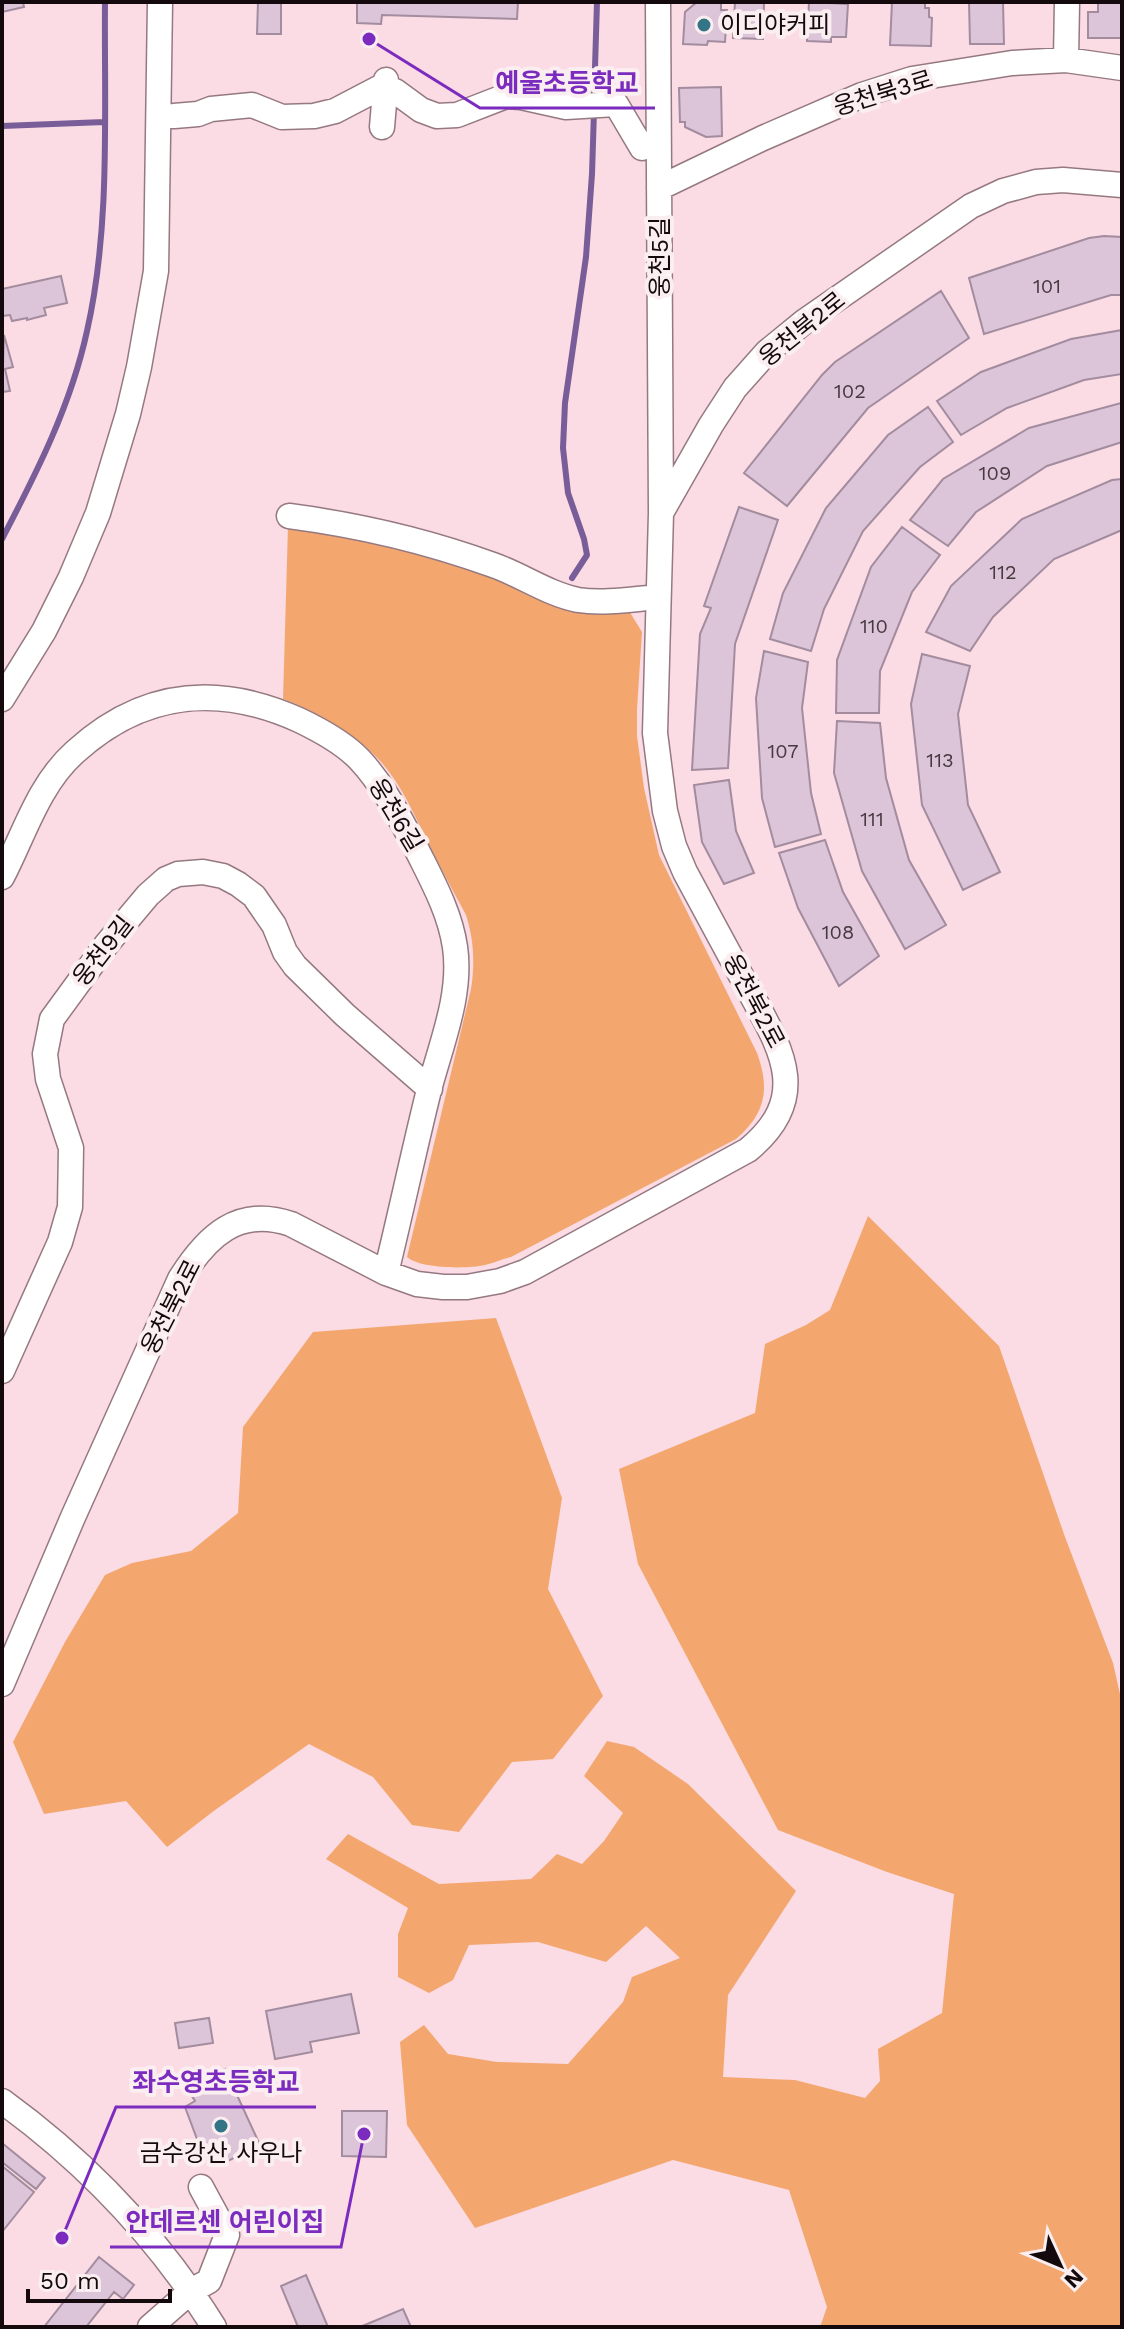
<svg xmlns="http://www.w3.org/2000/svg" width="1124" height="2329" viewBox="0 0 1124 2329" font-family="'Work Sans','Noto Sans KR',sans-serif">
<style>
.green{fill:#f3a76f}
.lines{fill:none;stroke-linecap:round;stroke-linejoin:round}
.stream{stroke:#795d98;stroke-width:6}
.building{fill:#ddc5d9;stroke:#a28c9e;stroke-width:2}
.minor-casing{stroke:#957981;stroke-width:27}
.minor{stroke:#fff;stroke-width:24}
.poi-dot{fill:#337587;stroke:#fbeef1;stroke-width:3}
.labels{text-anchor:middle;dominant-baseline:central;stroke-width:8;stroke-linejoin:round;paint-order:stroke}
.number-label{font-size:20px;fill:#463940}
.poi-label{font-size:24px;fill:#140a0d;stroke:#fbeef1;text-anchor:start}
.street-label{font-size:24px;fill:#140a0d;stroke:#fbeef1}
.leader{fill:none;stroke:#7b2cbf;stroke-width:3}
.callout-dot{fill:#7b2cbf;stroke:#fbeef1;stroke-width:3}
.callout-label{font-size:26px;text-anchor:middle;font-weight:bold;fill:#7b2cbf;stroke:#fbeef1;stroke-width:8;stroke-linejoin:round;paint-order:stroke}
</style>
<rect width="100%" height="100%" fill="#fbdbe4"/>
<path class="green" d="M288,526L368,537L626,606L642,632L637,709V736L644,788L659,855L757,1053C770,1089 766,1113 736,1139L511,1257C502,1259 494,1263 485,1265C467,1269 421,1269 407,1257L471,989C475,964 474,940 466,915C453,891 440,867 428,843C415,816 402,786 382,763C355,733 319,714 283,699Z
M868,1216L999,1346L1065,1537L1113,1663L1122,1703V2327H820L827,2307L789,2190L673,2160L475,2228L407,2125L400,2042L424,2025L448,2054L497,2062L568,2064L623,2002L632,1977L680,1958L646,1926L606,1962L538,1942L469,1945L453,1980L429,1993L398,1977V1934L408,1908L326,1859L348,1834L439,1884L531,1879L557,1854L582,1864L604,1841L623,1813L584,1776L607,1741L634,1747L688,1784L796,1891L728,1995L723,2077L795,2080L865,2098L880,2081L878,2049L942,2013L954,1894L887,1872L778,1830L638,1564L619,1469L755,1413L765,1344L806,1325L830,1310Z
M496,1318L562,1498L548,1589L603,1696L553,1759L512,1762L459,1832L412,1825L373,1777L309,1744L215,1810L167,1847L126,1801L44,1814L13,1742L65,1642L105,1575L132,1563L191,1551L238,1513L243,1427L313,1332Z"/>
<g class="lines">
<path class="stream" d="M594,100L597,2
M2,126L104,122
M2,539C37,472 71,405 87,331C111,226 104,109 105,2
M572,578L587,555L584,539L568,493L563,448L565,403L586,257L592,174L594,111"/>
</g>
<path class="building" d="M2,2H23L24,7L2,12Z
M258,2H281V34H257Z
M357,2H518L517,19L382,15L381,24L357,23Z
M697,2H721V10H727L725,42L708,41L707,45L683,44L685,12Z
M735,2H764L763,39L733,38Z
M809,2L848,4L846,37H831V42L807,41Z
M892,2L925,3V8H929V17L932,18L931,46L890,45Z
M969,2H1003L1004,44H970Z
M1098,2H1122V38H1088V12H1098Z
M721,87L722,136L706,137L685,127V122H680L679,88Z
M1104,236L1122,237V295H1111L984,334L969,278L1089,238Z
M61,276L67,303L44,308L46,315L27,320V318L12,321L10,315L2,316V289Z
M941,291L969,338L868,408L787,506L744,473L822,375L835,362Z
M1122,330V374L1084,380L1007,408L961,435L937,401L981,372L1071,339Z
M4,335L13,367L5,369L10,391L2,392Z
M1121,403L1122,442L1047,466L976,512L948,546L910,520L943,479L1029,428Z
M928,407L953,442L920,467L863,531L824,609L811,651L770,639L783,593L826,508L888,435Z
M1122,479V530L1054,559L993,617L970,651L926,632L951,586L1022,519L1112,480Z
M739,507L778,520L735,644L728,768L692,770L700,634L711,608L704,606Z
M902,527L940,555L912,592L880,671L879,713H836L837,660L871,567Z
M764,651L808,662L802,708L811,793L821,834L775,847L762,798L756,698Z
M922,654L970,666L958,714L968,805L1000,872L963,890L922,805L911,704Z
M837,721L880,723L886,778L909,860L946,925L905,949L862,871L834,773Z
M729,780L736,831L754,873L724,884L702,842L694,785Z
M825,840L843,892L879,956L839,986L798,908L779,853Z
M351,1994L359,2033L310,2042L312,2052L275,2059L266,2011Z
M209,2018L213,2043L179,2048L175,2023Z
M225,2069L260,2145L224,2163L203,2155L185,2107L195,2101L190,2093L202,2088L199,2081Z
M342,2111H387L386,2157L342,2156Z
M2,2143L45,2178L36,2189L2,2162Z
M2,2166L34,2192L2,2232Z
M99,2257L134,2285L123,2299L114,2292L86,2327H44Z
M306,2275L328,2327H298L281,2286Z
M403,2309L411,2327H360Z"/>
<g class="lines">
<defs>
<path id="minor" d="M658,2L661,512
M1066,60L1067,2
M174,116L198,114L211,109L252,105L282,117L314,116L335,111L379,88L395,91L421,110L437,116L457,115L506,96L521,97L566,107L616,104L642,148
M382,127L386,80
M659,188L763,138L862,95L912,79L1012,63L1066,60L1122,68
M289,516C358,525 427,541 493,565C522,575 548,594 578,600C604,604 633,599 658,597
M2,699L44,631L71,577L98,513L128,414L139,367L156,271L160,2
M2,877C24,835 38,785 75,752C142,691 217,683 299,720C320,730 344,743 360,760C385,787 400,819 418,852C433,882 450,913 455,947C462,995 441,1044 429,1090C414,1150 401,1212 386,1273
M2,1371L60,1242L70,1207L71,1148L48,1079L45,1054L52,1019L106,945L148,895L166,879L178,874L203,872L223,876L238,884L254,896L274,925L285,952L295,966L345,1015L430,1089
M2,1684L73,1517L180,1279C207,1236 238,1206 291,1224L386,1273L417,1284L443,1287H467L500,1281L525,1272L748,1150C816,1094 777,1043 744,981C724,945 705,909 685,872L674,846L665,811L655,733L661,513L711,425L735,388L767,352L805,321L971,206L1003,191L1036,182L1063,180L1122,185
M2,2101C86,2162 159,2239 214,2327
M150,2327L191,2291L209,2281L227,2235L201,2187"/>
</defs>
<use href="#minor" class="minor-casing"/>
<use href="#minor" class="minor"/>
</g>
<g class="poi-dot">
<circle cx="704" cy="25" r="8"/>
<circle cx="221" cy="2126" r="8"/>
</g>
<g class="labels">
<g class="number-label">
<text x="1047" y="286">101</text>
<text x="850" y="391">102</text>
<text x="995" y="473">109</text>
<text x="1003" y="572">112</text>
<text x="874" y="626">110</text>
<text x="783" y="751">107</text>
<text x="940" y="760">113</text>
<text x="872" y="819">111</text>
<text x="838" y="932">108</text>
</g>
<g class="poi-label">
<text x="720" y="25">이디야커피</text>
<text x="221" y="2153" text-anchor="middle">금수강산 사우나</text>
</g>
<g class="street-label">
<text transform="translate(883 93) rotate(-17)">웅천북3로</text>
<text transform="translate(660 257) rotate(-90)">웅천5길</text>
<text transform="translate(802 329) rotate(-39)">웅천북2로</text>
<text transform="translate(396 815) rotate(59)">웅천6길</text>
<text transform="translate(103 951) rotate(-52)">웅천9길</text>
<text transform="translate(754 1001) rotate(62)">웅천북2로</text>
<text transform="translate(171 1307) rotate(-63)">웅천북2로</text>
</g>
</g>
<path class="leader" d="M369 39L480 108H655M62 2238L116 2107H316M364 2134L341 2247H110"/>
<g class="callout-dot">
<circle cx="369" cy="39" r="8"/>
<circle cx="62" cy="2238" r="8"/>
<circle cx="364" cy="2134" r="8"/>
</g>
<g class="callout-label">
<text x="567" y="92">예울초등학교</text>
<text x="216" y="2091">좌수영초등학교</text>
<text x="225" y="2231">안데르센 어린이집</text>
</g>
<rect width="1124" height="2329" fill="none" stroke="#140a0d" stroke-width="8"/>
<g transform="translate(1060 2265) rotate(134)" stroke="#fbeef1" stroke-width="6" paint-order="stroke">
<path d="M0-6L14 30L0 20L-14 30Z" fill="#140a0d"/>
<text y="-12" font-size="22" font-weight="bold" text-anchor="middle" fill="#140a0d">N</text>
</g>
<path d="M28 2289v12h142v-12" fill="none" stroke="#140a0d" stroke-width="4"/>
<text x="40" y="2289" font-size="24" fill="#140a0d" stroke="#fbeef1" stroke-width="6" paint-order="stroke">50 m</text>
</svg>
